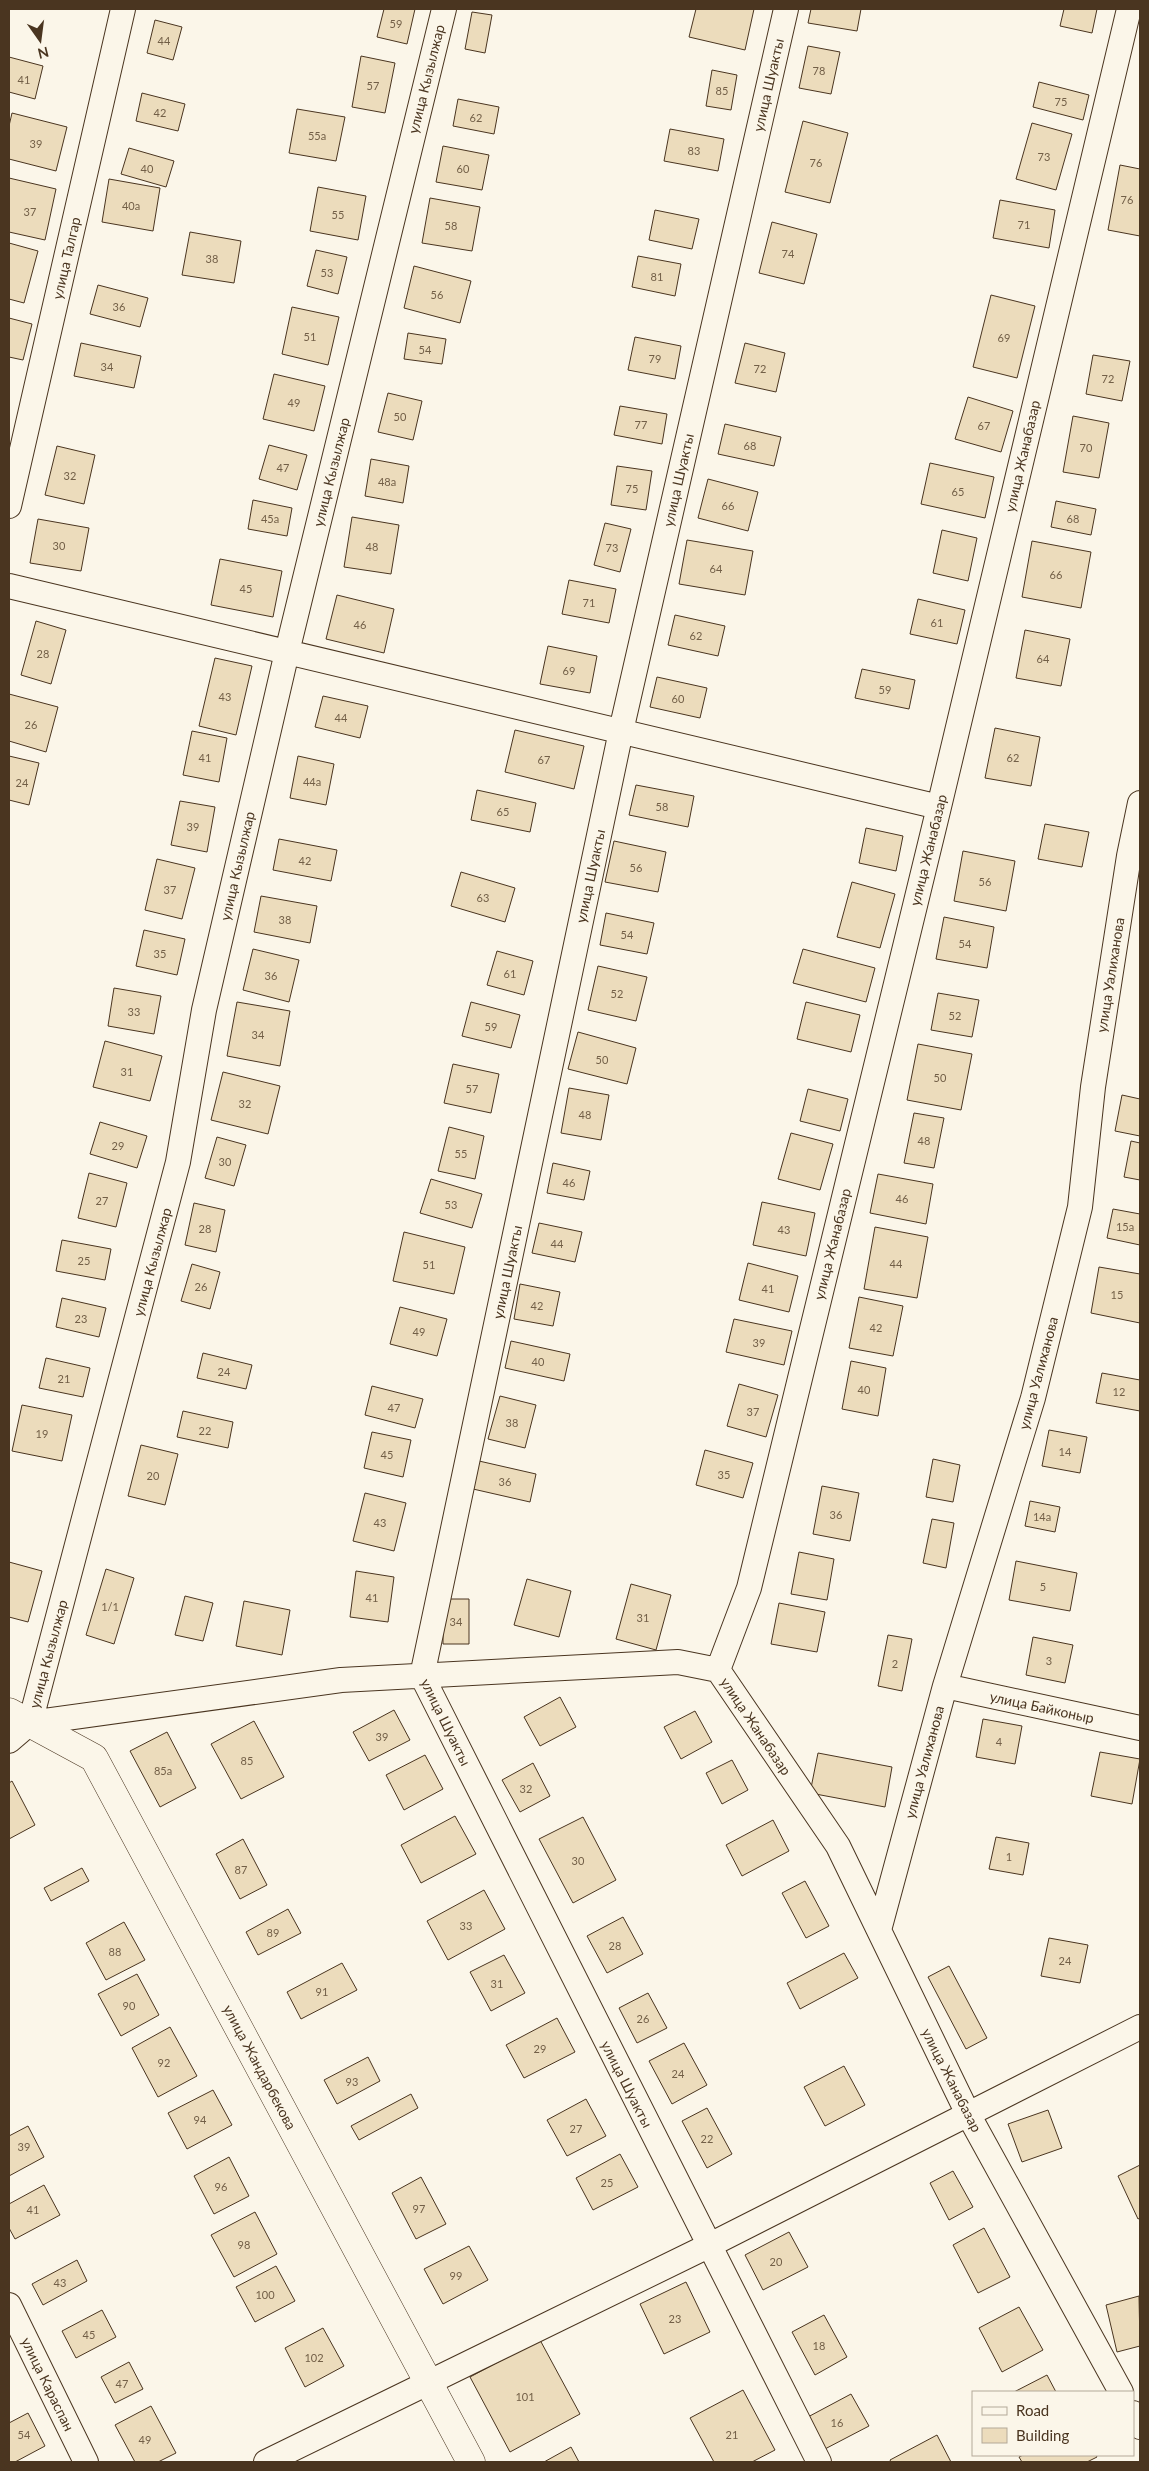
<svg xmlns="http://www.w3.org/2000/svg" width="1149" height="2471" viewBox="0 0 1149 2471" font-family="Lato,sans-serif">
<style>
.building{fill:#ecdcbc;stroke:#4a3520}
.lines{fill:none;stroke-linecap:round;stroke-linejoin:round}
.minor-casing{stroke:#4a3520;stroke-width:26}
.tertiary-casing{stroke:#4a3520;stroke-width:29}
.minor{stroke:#fbf6e9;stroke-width:24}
.tertiary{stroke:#fbf6e9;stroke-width:28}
.labels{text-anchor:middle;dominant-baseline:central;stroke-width:4;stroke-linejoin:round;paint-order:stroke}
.number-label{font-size:11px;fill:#725f47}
.street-label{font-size:14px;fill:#4a3520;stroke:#fbf6e9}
</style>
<rect width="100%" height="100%" fill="#fbf6e9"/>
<path class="building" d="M384,9H415L407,44L377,37Z
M696,9H754L745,50L689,37Z
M811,9H861L857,31L808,23Z
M1064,9H1097L1092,33L1060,26Z
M472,12L492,15L485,53L465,49Z
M155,20L182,27L173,60L147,53Z
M808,46L840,52L831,94L799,88Z
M361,56L395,63L385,113L352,107Z
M9,57L43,66L35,99L9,92Z
M712,70L737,75L731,110L706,106Z
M1039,82L1089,95L1083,120L1033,107Z
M142,93L185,104L178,131L136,121Z
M458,99L499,107L494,134L453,126Z
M297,109L345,117L336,161L289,153Z
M12,113L67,127L56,171L9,159V126Z
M803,121L848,133L830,203L785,192Z
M1032,123L1072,134L1056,190L1016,179Z
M670,129L724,139L718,171L664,161Z
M443,146L489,155L482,190L436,182Z
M129,148L174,161L166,187L121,174Z
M1120,165L1140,169V236L1108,230Z
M9,178L56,189L45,240L9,232Z
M109,179L160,188L153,231L102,222Z
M318,187L366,196L358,240L310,231Z
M430,198L480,207L472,251L422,243Z
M1000,200L1055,210L1049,248L993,238Z
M655,210L699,219L692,249L649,240Z
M772,222L817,234L804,284L759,273Z
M190,232L241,241L234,283L182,275Z
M9,243L38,251L24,303L9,299Z
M316,250L347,257L338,294L307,286Z
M638,256L681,264L675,296L632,287Z
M414,266L471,281L460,323L404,308Z
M98,285L148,298L140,327L90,314Z
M991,295L1035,306L1017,378L973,367Z
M292,307L339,317L328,365L282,354Z
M9,318L32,324L23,360L9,357Z
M408,333L446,339L442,364L404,359Z
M635,337L681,346L675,379L628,370Z
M81,343L141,356L134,388L74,376Z
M745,343L785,353L776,392L735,383Z
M1093,355L1130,361L1122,401L1086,394Z
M274,374L325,386L314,431L263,419Z
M388,393L422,401L413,440L378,432Z
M968,397L1013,411L1001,452L955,439Z
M620,406L667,414L662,444L614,435Z
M1073,416L1109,423L1099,478L1063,472Z
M725,424L781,437L774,466L718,454Z
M269,445L307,455L297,490L259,479Z
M57,446L95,455L84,504L45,495Z
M371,459L409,466L403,503L365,496Z
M930,463L994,477L985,518L921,504Z
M617,466L652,471L646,510L611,505Z
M708,479L758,492L748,531L698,518Z
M253,500L292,508L287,536L248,529Z
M1056,501L1096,509L1091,535L1051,527Z
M352,517L399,525L391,574L344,567Z
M38,519L89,528L81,571L30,563Z
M605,523L631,529L620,572L594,565Z
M942,530L977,538L968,581L933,573Z
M687,540L753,551L745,595L679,584Z
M1032,541L1091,552L1081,608L1022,597Z
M220,559L282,571L273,617L211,605Z
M569,580L616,589L609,623L562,614Z
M337,595L394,609L384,653L326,639Z
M918,599L965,610L957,644L910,634Z
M675,615L725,626L718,656L668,645Z
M36,621L66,630L51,684L21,675Z
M1025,630L1070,639L1061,686L1016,678Z
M548,646L597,656L590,693L540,684Z
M215,658L252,666L236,735L199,726Z
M862,669L915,680L909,709L855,698Z
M657,677L707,688L700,718L650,707Z
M9,694L58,707L46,752L9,741Z
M323,696L368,706L360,738L315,727Z
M995,728L1040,737L1031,786L985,778Z
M515,730L584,746L574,789L505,772Z
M192,731L227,738L219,782L183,775Z
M9,756L39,763L29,805L9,800Z
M298,756L334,764L326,805L290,798Z
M636,785L694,796L688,827L629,815Z
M477,790L536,803L530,832L471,820Z
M180,801L215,807L207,852L171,845Z
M1045,824L1089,832L1082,867L1038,859Z
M866,828L903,836L896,871L859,863Z
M279,839L337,850L331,881L273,870Z
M614,841L666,852L658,892L605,882Z
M963,851L1015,861L1006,911L954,901Z
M157,859L195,868L182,919L145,910Z
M461,872L515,888L505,922L451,906Z
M852,882L895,894L880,948L837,937Z
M261,896L317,906L310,943L254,932Z
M606,913L654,923L647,954L600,945Z
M944,917L994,927L987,968L936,959Z
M144,930L185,939L177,975L136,966Z
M253,949L299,960L289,1002L243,990Z
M803,949L875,968L866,1002L793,983Z
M497,951L533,961L524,995L487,985Z
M598,966L647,977L636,1021L588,1010Z
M114,988L161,996L154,1034L108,1026Z
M938,993L979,1000L972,1037L931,1030Z
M237,1002L290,1011L280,1066L227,1056Z
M471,1002L520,1015L511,1048L462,1036Z
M806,1002L860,1015L851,1052L797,1039Z
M578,1032L636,1048L627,1084L568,1069Z
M105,1041L162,1056L150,1101L93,1087Z
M918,1044L972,1054L961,1110L907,1100Z
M453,1064L499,1074L491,1113L444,1103Z
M223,1072L280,1086L268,1134L211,1120Z
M569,1088L609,1095L601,1140L561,1133Z
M808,1089L848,1099L840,1131L800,1121Z
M1122,1095L1140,1099V1136L1115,1131Z
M914,1113L944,1118L934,1168L904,1163Z
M100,1122L147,1136L137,1168L90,1154Z
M449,1127L484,1136L475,1179L438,1171Z
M791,1133L833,1144L820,1190L778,1179Z
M217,1137L246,1145L234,1186L205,1178Z
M1131,1141L1140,1143V1180L1124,1177Z
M553,1163L590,1171L584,1200L547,1193Z
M89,1173L127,1183L116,1227L78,1218Z
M878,1174L933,1184L926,1224L870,1213Z
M431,1179L482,1194L472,1228L420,1213Z
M762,1202L815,1213L806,1256L753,1245Z
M194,1203L225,1210L216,1252L185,1245Z
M1113,1209L1140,1214V1245L1107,1238Z
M539,1223L582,1232L575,1262L532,1253Z
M875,1227L928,1237L917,1298L864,1289Z
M404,1232L465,1247L454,1294L393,1281Z
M62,1240L111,1249L105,1280L56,1271Z
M748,1263L798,1276L789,1312L739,1300Z
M192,1264L220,1272L210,1309L181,1301Z
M1099,1267L1140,1274V1323L1091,1313Z
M520,1284L560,1292L553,1326L514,1319Z
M859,1297L903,1306L893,1356L849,1348Z
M62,1298L106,1308L99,1337L56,1327Z
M400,1307L447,1319L437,1356L390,1344Z
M734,1319L792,1331L784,1365L726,1352Z
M511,1341L570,1354L564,1381L505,1368Z
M203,1353L252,1365L246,1389L197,1378Z
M46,1358L90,1368L83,1397L39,1388Z
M851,1361L886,1368L878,1416L842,1409Z
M1102,1373L1140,1380V1411L1096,1403Z
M739,1384L778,1395L766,1437L727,1426Z
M372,1386L423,1399L415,1428L365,1415Z
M500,1396L536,1405L525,1448L488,1439Z
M22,1405L72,1415L62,1461L12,1451Z
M183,1411L233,1422L228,1448L177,1437Z
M1049,1430L1087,1437L1080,1473L1042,1466Z
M372,1432L411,1440L403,1477L364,1468Z
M141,1445L178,1454L165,1505L128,1496Z
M705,1450L753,1463L743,1498L696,1485Z
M933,1459L960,1465L953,1502L926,1497Z
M479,1461L536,1474L530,1502L473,1489Z
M822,1486L859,1493L850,1541L813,1534Z
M365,1493L406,1503L394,1551L353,1541Z
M1030,1501L1060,1507L1055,1532L1025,1526Z
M932,1519L954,1523L946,1568L923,1563Z
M799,1552L834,1559L827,1600L791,1594Z
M1016,1561L1077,1573L1070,1611L1009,1600Z
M9,1562L42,1571L28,1622L9,1617Z
M106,1569L134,1578L114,1644L86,1635Z
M356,1571L394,1577L388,1622L350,1617Z
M527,1579L571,1591L559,1637L514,1625Z
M631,1584L671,1595L656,1650L616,1639Z
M185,1596L213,1603L203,1641L175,1635Z
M443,1599H469V1644H443Z
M244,1601L290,1610L282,1655L236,1646Z
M779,1603L825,1612L817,1652L771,1644Z
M888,1635L912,1639L902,1691L878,1686Z
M1033,1637L1073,1645L1065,1683L1026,1675Z
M560,1697L576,1727L540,1746L524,1717Z
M394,1710L410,1740L369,1761L353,1732Z
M695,1711L712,1742L681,1759L664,1727Z
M983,1719L1022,1726L1015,1764L976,1757Z
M254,1721L284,1777L241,1799L211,1744Z
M167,1732L196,1788L160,1807L130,1751Z
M1100,1752L1140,1759L1132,1804L1091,1796Z
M818,1753L892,1767L885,1807L810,1793Z
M425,1755L443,1789L404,1810L386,1775Z
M732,1760L748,1790L722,1804L706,1773Z
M533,1763L550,1796L520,1812L502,1780Z
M12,1781L35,1825L9,1839V1783Z
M455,1816L476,1854L421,1883L401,1845Z
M583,1817L616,1880L573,1903L539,1839Z
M773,1820L789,1851L742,1876L726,1845Z
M996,1837L1029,1843L1023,1875L989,1869Z
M243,1839L267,1885L240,1899L216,1854Z
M82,1868L89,1881L51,1901L44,1888Z
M805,1881L829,1926L806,1938L782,1893Z
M484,1890L505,1929L448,1960L427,1921Z
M288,1909L301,1933L258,1955L246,1932Z
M623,1917L643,1954L607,1973L587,1936Z
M124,1922L145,1960L106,1980L86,1943Z
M1049,1938L1088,1945L1080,1983L1041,1976Z
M844,1953L858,1978L800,2009L787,1983Z
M504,1955L525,1993L491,2011L470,1972Z
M342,1963L357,1990L301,2019L287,1992Z
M949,1966L987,2038L966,2049L928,1977Z
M137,1974L159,2015L121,2036L98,1994Z
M648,1993L667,2028L637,2043L619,2008Z
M557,2018L575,2052L524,2078L506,2045Z
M170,2027L197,2076L158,2097L132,2048Z
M684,2043L707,2085L672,2104L649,2061Z
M368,2057L380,2081L337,2104L324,2080Z
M844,2066L865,2105L825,2126L804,2087Z
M213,2090L232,2125L187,2149L168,2113Z
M411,2094L418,2108L359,2140L351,2126Z
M586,2099L606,2136L567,2156L547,2120Z
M707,2108L732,2154L707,2168L682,2121Z
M1048,2110L1062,2148L1022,2162L1008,2124Z
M28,2126L44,2157L9,2176V2136Z
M620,2154L638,2187L593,2210L576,2178Z
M229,2157L249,2196L214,2214L194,2176Z
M1140,2165V2218L1138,2219L1118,2176Z
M953,2171L973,2207L949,2220L930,2183Z
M421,2177L446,2224L416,2239L392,2193Z
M44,2185L60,2215L15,2239L9,2228V2204Z
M255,2212L277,2254L234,2277L211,2235Z
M984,2228L1010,2277L978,2293L953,2245Z
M789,2232L808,2267L763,2290L745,2255Z
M469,2246L488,2280L443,2304L424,2269Z
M77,2260L87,2281L43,2305L32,2284Z
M276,2266L295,2301L255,2322L236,2287Z
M686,2282L710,2332L664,2354L640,2304Z
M1139,2296L1140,2346L1117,2352L1106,2305Z
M1019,2307L1043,2350L1002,2372L979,2328Z
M102,2310L116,2337L76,2358L62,2331Z
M824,2315L847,2357L815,2375L792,2332Z
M323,2328L344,2366L305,2387L285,2348Z
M540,2340L580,2414L510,2452L470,2377Z
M129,2362L143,2389L115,2403L101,2377Z
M1047,2375L1056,2392H1014Z
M743,2390L775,2450L752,2462H714L690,2418Z
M851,2394L869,2426L823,2450L806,2418Z
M151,2406L176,2453L158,2462H135L115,2425Z
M28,2413L45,2446L15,2462H9V2423Z
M937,2435L951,2462H891L890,2460Z
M571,2447L579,2462H544Z
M1023,2455H1096L1097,2457L1087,2462H1022L1019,2457Z"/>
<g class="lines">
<defs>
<path id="minor" d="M786,9L621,731L422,1676L819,2462
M9,506L123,9
M9,586L939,807
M945,1686L1140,1728
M30,1723L178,1162L204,1010L287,652L444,9
M9,1741L30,1723L341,1680L678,1662L718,1670
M879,1930L945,1686L1033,1398L1080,1207L1093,1087L1129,856L1140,803
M9,2305L86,2462
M1121,2392L968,2114L838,1846L718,1670L749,1588L939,807L1129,9
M1133,2413L1140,2427
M266,2462L708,2246L1140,2027"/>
<path id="tertiary" d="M9,1712L94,1758L471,2462"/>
</defs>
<use href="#minor" class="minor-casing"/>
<use href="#tertiary" class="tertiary-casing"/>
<use href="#minor" class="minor"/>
<use href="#tertiary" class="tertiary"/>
</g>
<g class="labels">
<g class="number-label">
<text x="396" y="23">59</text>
<text x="164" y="40">44</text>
<text x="819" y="70">78</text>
<text x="24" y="79">41</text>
<text x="373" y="85">57</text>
<text x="722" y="90">85</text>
<text x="1061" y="101">75</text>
<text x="160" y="112">42</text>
<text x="476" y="117">62</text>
<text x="317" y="135">55а</text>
<text x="36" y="143">39</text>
<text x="694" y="150">83</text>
<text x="1044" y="156">73</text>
<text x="816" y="162">76</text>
<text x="147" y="168">40</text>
<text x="463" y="168">60</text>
<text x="1127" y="199">76</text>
<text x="131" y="205">40а</text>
<text x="30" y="211">37</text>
<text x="338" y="214">55</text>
<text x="1024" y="224">71</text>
<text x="451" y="225">58</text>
<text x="788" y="253">74</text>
<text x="212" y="258">38</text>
<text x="327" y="272">53</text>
<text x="657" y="276">81</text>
<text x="437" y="294">56</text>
<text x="119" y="306">36</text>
<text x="310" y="336">51</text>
<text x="1004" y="337">69</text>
<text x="425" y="349">54</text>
<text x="655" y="358">79</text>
<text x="107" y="366">34</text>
<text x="760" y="368">72</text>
<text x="1108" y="378">72</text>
<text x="294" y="402">49</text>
<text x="400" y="416">50</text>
<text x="641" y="424">77</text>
<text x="984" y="425">67</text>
<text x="750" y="445">68</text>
<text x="1086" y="447">70</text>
<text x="283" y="467">47</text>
<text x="70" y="475">32</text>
<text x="387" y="481">48а</text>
<text x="632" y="488">75</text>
<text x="958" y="491">65</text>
<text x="728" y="505">66</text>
<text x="270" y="518">45а</text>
<text x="1073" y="518">68</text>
<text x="59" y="545">30</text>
<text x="372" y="546">48</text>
<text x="612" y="547">73</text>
<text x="716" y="568">64</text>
<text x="1056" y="574">66</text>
<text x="246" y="588">45</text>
<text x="589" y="602">71</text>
<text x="937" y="622">61</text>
<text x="360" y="624">46</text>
<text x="696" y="635">62</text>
<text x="43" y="653">28</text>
<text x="1043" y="658">64</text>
<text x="569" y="670">69</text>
<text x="885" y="689">59</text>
<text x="225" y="696">43</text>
<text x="678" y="698">60</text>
<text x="341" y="717">44</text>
<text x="31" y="724">26</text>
<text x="205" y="757">41</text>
<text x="1013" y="757">62</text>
<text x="544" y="759">67</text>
<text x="312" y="781">44а</text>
<text x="22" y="782">24</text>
<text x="662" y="806">58</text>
<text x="503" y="811">65</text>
<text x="193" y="826">39</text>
<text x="305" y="860">42</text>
<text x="636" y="867">56</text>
<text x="985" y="881">56</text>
<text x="170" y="889">37</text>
<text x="483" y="897">63</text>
<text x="285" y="919">38</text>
<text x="627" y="934">54</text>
<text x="965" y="943">54</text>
<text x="160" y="953">35</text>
<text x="510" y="973">61</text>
<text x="271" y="975">36</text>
<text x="617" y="993">52</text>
<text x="134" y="1011">33</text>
<text x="955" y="1015">52</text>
<text x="491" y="1026">59</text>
<text x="258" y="1034">34</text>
<text x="602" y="1059">50</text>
<text x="127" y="1071">31</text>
<text x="940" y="1077">50</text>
<text x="472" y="1088">57</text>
<text x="245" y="1103">32</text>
<text x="585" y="1114">48</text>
<text x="924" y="1140">48</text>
<text x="118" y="1145">29</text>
<text x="461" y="1153">55</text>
<text x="225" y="1161">30</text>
<text x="569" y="1182">46</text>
<text x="902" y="1198">46</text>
<text x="102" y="1200">27</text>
<text x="451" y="1204">53</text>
<text x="1125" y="1226">15а</text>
<text x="205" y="1228">28</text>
<text x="784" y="1229">43</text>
<text x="557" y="1243">44</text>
<text x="84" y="1260">25</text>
<text x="896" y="1263">44</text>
<text x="429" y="1264">51</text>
<text x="201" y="1286">26</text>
<text x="768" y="1288">41</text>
<text x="1117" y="1294">15</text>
<text x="537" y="1305">42</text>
<text x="81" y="1318">23</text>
<text x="876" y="1327">42</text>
<text x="419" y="1331">49</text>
<text x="759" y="1342">39</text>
<text x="538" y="1361">40</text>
<text x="224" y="1371">24</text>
<text x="64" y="1378">21</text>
<text x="864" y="1389">40</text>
<text x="1119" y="1391">12</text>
<text x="394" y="1407">47</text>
<text x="753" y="1411">37</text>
<text x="512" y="1422">38</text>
<text x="205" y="1430">22</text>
<text x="42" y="1433">19</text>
<text x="1065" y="1451">14</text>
<text x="387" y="1454">45</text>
<text x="724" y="1474">35</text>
<text x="153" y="1475">20</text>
<text x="505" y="1481">36</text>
<text x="836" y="1514">36</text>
<text x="1042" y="1516">14а</text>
<text x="380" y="1522">43</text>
<text x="1043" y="1586">5</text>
<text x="372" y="1597">41</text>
<text x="110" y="1606">1/1</text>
<text x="643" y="1617">31</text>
<text x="456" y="1621">34</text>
<text x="1049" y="1660">3</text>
<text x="895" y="1663">2</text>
<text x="382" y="1736">39</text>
<text x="999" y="1741">4</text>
<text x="247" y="1760">85</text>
<text x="163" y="1770">85а</text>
<text x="526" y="1788">32</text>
<text x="1009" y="1856">1</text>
<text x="578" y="1860">30</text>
<text x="241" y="1869">87</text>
<text x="466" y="1925">33</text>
<text x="273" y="1932">89</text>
<text x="615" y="1945">28</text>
<text x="115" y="1951">88</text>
<text x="1065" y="1960">24</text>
<text x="497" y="1983">31</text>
<text x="322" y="1991">91</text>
<text x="129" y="2005">90</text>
<text x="643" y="2018">26</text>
<text x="540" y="2048">29</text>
<text x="164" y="2062">92</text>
<text x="678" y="2073">24</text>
<text x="352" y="2081">93</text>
<text x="200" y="2119">94</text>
<text x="576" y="2128">27</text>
<text x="707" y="2138">22</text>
<text x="24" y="2146">39</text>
<text x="607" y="2182">25</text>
<text x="221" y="2186">96</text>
<text x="419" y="2208">97</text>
<text x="33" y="2209">41</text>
<text x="244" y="2244">98</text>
<text x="776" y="2261">20</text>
<text x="456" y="2275">99</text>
<text x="60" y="2282">43</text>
<text x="265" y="2294">100</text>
<text x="675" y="2318">23</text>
<text x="89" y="2334">45</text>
<text x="819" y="2345">18</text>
<text x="314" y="2357">102</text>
<text x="122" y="2383">47</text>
<text x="525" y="2396">101</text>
<text x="837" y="2422">16</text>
<text x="24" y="2434">54</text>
<text x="732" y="2434">21</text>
<text x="145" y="2439">49</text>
</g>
<g class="street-label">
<text transform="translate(426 79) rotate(-76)">улица Кызылжар</text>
<text transform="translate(768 85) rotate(-77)">улица Шуакты</text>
<text transform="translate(66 258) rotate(-77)">улица Талгар</text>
<text transform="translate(1022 456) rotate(-77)">улица Жанабазар</text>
<text transform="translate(331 472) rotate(-76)">улица Кызылжар</text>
<text transform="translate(678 480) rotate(-77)">улица Шуакты</text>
<text transform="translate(928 850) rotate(-76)">улица Жанабазар</text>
<text transform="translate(237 866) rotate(-77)">улица Кызылжар</text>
<text transform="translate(590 876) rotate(-78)">улица Шуакты</text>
<text transform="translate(1110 975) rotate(-81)">улица Уалиханова</text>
<text transform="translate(832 1244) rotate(-76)">улица Жанабазар</text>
<text transform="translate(152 1262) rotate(-75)">улица Кызылжар</text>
<text transform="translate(507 1272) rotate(-78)">улица Шуакты</text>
<text transform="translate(1038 1373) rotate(-75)">улица Уалиханова</text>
<text transform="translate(48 1654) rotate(-75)">улица Кызылжар</text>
<text transform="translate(1042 1707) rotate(12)">улица Байконыр</text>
<text transform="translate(446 1722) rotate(64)">улица Шуакты</text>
<text transform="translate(756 1726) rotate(56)">улица Жанабазар</text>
<text transform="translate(924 1762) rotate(-75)">улица Уалиханова</text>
<text transform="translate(260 2067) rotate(62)">улица Жандарбекова</text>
<text transform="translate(952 2080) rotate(63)">улица Жанабазар</text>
<text transform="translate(627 2084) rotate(63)">улица Шуакты</text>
<text transform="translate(48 2384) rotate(64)">улица Караспан</text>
</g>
</g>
<rect width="1149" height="2471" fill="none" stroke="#4a3520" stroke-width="20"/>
<rect x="972" y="2391" width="162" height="65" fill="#fbf6e9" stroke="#b4a999"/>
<rect x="982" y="2407" width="25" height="8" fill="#fbf6e9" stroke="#b4a999"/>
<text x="1016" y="2416" font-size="15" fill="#4a3520">Road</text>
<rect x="982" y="2428" width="25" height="15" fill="#ecdcbc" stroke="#b4a999"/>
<text x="1016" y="2441" font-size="15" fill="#4a3520">Building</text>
<g transform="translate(40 40) rotate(166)" stroke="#fbf6e9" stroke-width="4" paint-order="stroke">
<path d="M0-4L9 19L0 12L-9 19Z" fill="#4a3520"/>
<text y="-8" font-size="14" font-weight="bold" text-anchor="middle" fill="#4a3520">N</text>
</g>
</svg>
